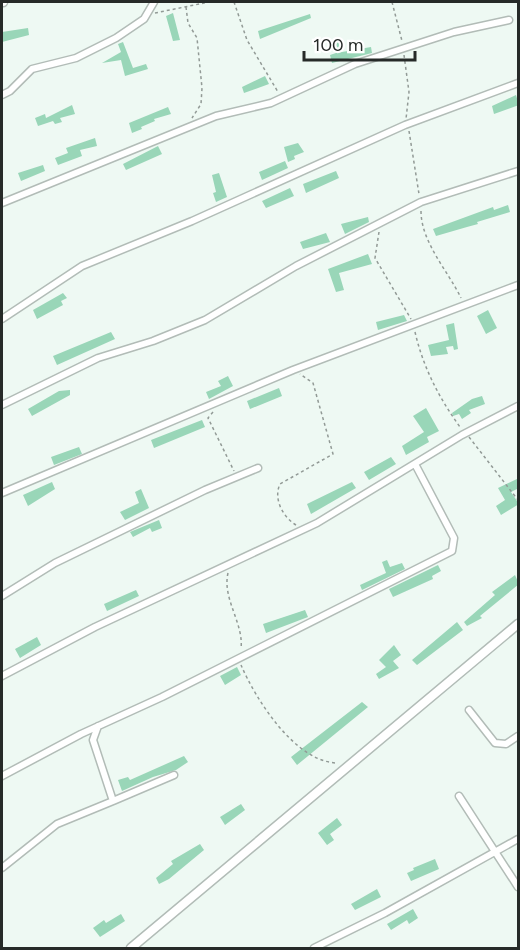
<svg xmlns="http://www.w3.org/2000/svg" width="520" height="950" viewBox="0 0 520 950" font-family="Figtree,sans-serif">
<style>
.building{fill:#99d6b8}
.lines{fill:none;stroke-linecap:round;stroke-linejoin:round}
.street-casing{stroke:#b2bcb7;stroke-width:9}
.secondary-casing{stroke:#b2bcb7;stroke-width:11}
.path{stroke:#929a96;stroke-width:1.5;stroke-dasharray:3 3;stroke-linecap:butt}
.street{stroke:#fff;stroke-width:6}
.secondary{stroke:#fff;stroke-width:8}
</style>
<rect width="100%" height="100%" fill="#eef9f3"/>
<path class="building" d="M173,13L180,40L173,41L166,16Z
M310,14L311,18L260,39L258,31Z
M28,28L29,35L2,42V32Z
M339,40L342,52L371,47L372,53L332,63L330,55L336,53L333,41Z
M123,42L133,68L146,64L148,69L125,76L121,60L102,63L121,52L118,44Z
M265,76L269,84L244,93L242,87Z
M516,95L519,105L494,114L492,106Z
M72,105L75,114L60,118L62,122L55,124L53,121L38,126L35,118L45,114L46,118Z
M168,107L171,114L154,119L155,121L141,127L142,129L132,133L129,123Z
M95,138L97,146L80,150L82,156L58,165L55,158L68,153L66,148Z
M298,143L304,152L294,156L295,159L288,162L284,147Z
M158,146L162,154L126,170L123,164Z
M285,161L288,168L262,180L259,172Z
M43,165L45,171L21,181L18,173Z
M336,171L339,178L306,193L303,184Z
M219,173L227,197L216,202L213,193L216,192L212,175Z
M290,188L294,196L266,208L262,201Z
M508,205L510,212L477,222L478,224L467,227L436,236L433,229L493,207L494,210Z
M368,217L369,222L345,234L341,224Z
M326,233L330,242L303,249L300,242Z
M368,254L372,264L339,273L344,290L336,292L328,269Z
M63,293L67,298L61,301L63,305L37,319L33,310Z
M488,310L497,328L486,334L477,316Z
M404,315L407,321L378,330L376,322Z
M454,323L458,349L454,350L453,346L446,347L448,354L431,356L428,345L449,340L446,325Z
M111,332L115,339L57,365L53,356Z
M228,376L233,386L209,399L206,392L221,386L218,381Z
M279,388L282,396L250,409L247,401Z
M70,390V395L32,416L28,409L59,391Z
M482,396L485,404L469,410L471,413L462,419L459,414L453,416L452,413L472,399Z
M426,408L439,431L427,437L429,442L406,455L402,446L424,432L413,416Z
M202,420L205,427L154,448L151,440Z
M79,447L82,454L54,465L51,457Z
M391,457L396,464L369,480L364,472Z
M519,478V488L511,492L519,504L501,515L496,506L505,500L498,488Z
M52,482L55,489L28,506L23,495Z
M352,482L356,488L311,514L307,504Z
M141,489L149,508L125,520L120,512L139,503L135,492Z
M159,520L162,528L152,532L150,528L133,537L130,532Z
M387,560L390,567L402,563L405,569L362,590L360,585L386,573L382,562Z
M438,565L441,571L432,576L433,579L393,597L389,589Z
M515,575L519,584L480,616L482,618L467,626L464,622L495,595L492,592Z
M136,590L139,596L107,611L104,604Z
M305,610L308,617L266,633L263,624Z
M457,622L463,630L417,665L412,660Z
M37,637L41,645L20,658L15,649Z
M394,645L401,655L393,661L399,668L379,679L376,674L386,667L379,660Z
M237,667L241,675L225,685L220,676Z
M362,702L368,707L297,765L291,757Z
M184,756L188,762L176,770L153,777L122,791L118,780L128,777L130,780Z
M241,804L245,810L225,825L220,817Z
M337,818L342,825L330,834L334,840L327,845L318,833Z
M200,844L204,850L169,879L159,884L156,878L173,864L171,861Z
M435,859L439,869L411,881L407,873L414,870L413,868Z
M377,889L381,897L355,910L351,904Z
M413,909L418,918L409,924L407,920L391,930L387,924Z
M121,914L125,921L100,937L93,928L104,920L106,923Z"/>
<g class="lines">
<defs>
<path id="street" d="M2,95L10,91L32,69L76,58L116,38L144,19L154,2
M2,203L216,116L271,103L355,64L454,32L509,20
M2,319L82,266L192,221L405,125L518,83
M2,405L98,358L153,341L205,320L296,266L421,202L518,171
M2,493L293,370L518,285
M2,596L55,563L205,490L258,468
M2,676L95,627L317,523L462,435L518,406
M469,710L495,743L506,744L518,736
M2,776L81,734L162,697L452,551L454,538L415,464
M459,796L518,887
M113,801L174,775
M2,868L57,824L113,801L93,740L98,726
M314,948L385,913L518,839"/>
<path id="secondary" d="M2,2H3
M131,948L518,624"/>
</defs>
<use href="#street" class="street-casing"/>
<use href="#secondary" class="secondary-casing"/>
<path class="path" d="M234,2L247,40L278,92
M392,2L402,41
M186,7L188,23L197,38L202,88L201,104L192,118
M155,13L209,2
M404,55L409,92L406,119
M409,131L419,194
M421,211C421,242 448,271 461,298
M379,232L375,258L411,319
M415,332C423,367 439,398 460,427
M213,412L208,418L234,471
M469,437L518,500
M296,525C283,517 273,499 280,484L333,454L313,383L300,374
M228,573C222,599 244,623 241,649
M241,665C256,700 296,763 338,763"/>
<use href="#street" class="street"/>
<use href="#secondary" class="secondary"/>
</g>
<rect width="520" height="950" fill="none" stroke="#262a28" stroke-width="6"/>
<path d="M304 51v9h111v-9" fill="none" stroke="#262a28" stroke-width="3"/>
<text x="313" y="51" font-size="18" fill="#262a28" stroke="#ffffff" stroke-width="4.5" paint-order="stroke">100 m</text>
</svg>
